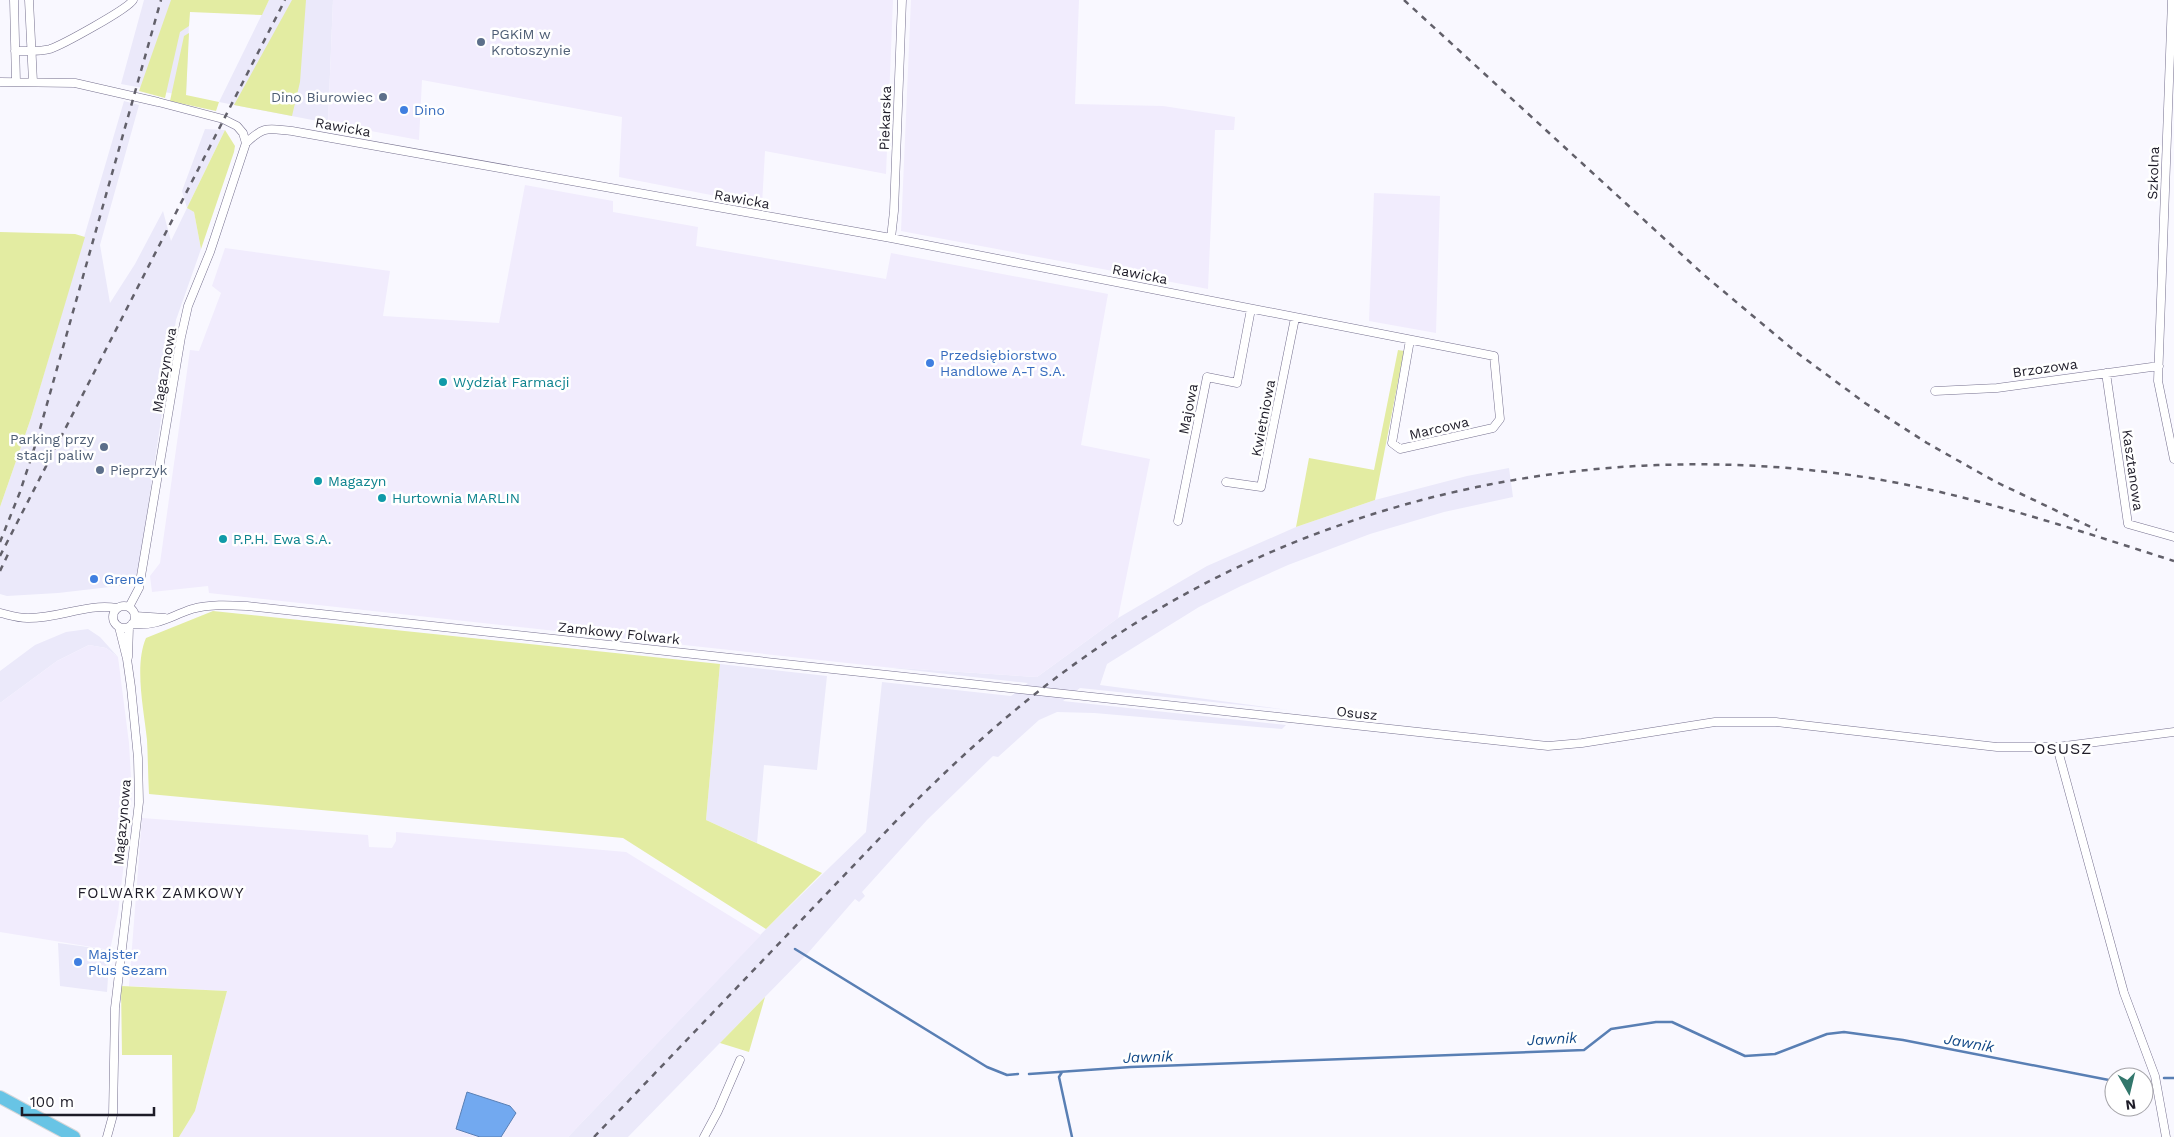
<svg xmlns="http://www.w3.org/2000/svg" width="2174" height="1137" viewBox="0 0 2174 1137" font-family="'Work Sans',sans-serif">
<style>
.built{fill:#ebe9fa}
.industrial{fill:#f1ecfd}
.green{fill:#e3eca2}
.water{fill:#72a9f0;stroke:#597fb4}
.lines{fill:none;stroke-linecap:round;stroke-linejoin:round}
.stream{stroke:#597fb4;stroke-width:2.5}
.minor-casing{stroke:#76718f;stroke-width:9}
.primary-casing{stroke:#d6d6d8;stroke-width:14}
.minor{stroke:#fff;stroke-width:8}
.primary{stroke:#68c4e5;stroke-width:12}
.rail{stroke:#62606a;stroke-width:2.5;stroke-dasharray:6 6;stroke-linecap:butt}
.service-dot{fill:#5c6f8a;stroke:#fff;stroke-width:2}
.shop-dot{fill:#3f7fe0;stroke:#fff;stroke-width:2}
.culture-dot{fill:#0f9aa8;stroke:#fff;stroke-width:2}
.labels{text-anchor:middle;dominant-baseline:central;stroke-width:5;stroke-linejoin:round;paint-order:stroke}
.service-label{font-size:14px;fill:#4e5e75;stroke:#fff;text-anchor:start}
.shop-label{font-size:14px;fill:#366cbe;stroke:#fff;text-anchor:start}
.street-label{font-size:14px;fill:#1e1c28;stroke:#fff}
.culture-label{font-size:14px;fill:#0d838f;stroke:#fff;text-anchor:start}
.neighbourhood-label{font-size:15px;letter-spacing:1px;fill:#1e1c28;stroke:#fff}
.water-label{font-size:15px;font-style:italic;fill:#0f4786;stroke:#fff}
.quarter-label{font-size:16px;letter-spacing:1px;fill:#1e1c28;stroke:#fff}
</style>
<rect width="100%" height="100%" fill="#f9f8ff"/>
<path class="built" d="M144,0H190L186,96L121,84Z
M269,0H333L328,123L219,102Z
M124,101L139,105L100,245L110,303L135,264L163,211L171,241L187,208L182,191L205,129L225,130L187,208L194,212L201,249L176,320L138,573L127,585L58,593L7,596L0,594V507L31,418Z
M1509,468L1513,497L1444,512L1370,534L1288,565L1241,586L1199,607L1107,664L1100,685L1288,710L1080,688L1063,701L1286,725L1282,729L1094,713L1057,712L1039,720L998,757L993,756L927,820L862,892L865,896L859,902L855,899L808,953L628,1137H568L766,929L866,832L882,682L1011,696L1028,683L884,667L1037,677L1118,618L1207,566L1296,527L1375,500L1467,476Z
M88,629L100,637L118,657L106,648L89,645L57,661L0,703V671L35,645L66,632Z
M720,664L827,676L817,770L764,765L757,843L706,820Z
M58,943L110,950L107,992L60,986Z"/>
<path class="industrial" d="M333,0H893L886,174L765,151L762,205L619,177L622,117L422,80L419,140L328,123Z
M911,0H1079L1075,104L1163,106L1235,117L1234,130H1215L1208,289L901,231Z
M525,185L613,201V212L698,227L696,246L886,279L891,253L1108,294L1081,445L1150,459L1118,618L1037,677L884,667L209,593L208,586L152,592L150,576L160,563L190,350L199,351L221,293L212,286L225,248L390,271L383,316L499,323Z
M1374,193L1440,196L1436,333L1369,321Z
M89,645L106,648L118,657L129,743L132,795L118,913L110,950L0,932V703L57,661Z
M142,818L368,835L369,847L392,848L396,841V832L626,852L761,935L568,1137H179L195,1111L227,991L129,986Z"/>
<path class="green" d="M171,0H269L262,15L190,12L189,26L180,32L165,98L139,91Z
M292,0H306L300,82L292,116L234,105Z
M189,33L186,95L219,102L216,111L170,101L184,36Z
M225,130L235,146L234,152L201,249L194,212L187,208Z
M0,232L75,234L85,237L31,418L0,507Z
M1398,350L1404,351L1375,500L1296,527L1309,458L1374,470Z
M213,611L720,664L706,820L822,873L766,929L623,838L149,794C148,776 148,758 147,740C144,710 134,666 146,638Z
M121,986L227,991L195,1111L179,1137H173L172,1055H122Z
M765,997L749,1052L720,1043Z"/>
<path class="water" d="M467,1092L510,1106L516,1113L501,1137H480L456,1129Z"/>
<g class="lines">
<path class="stream" d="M795,949L987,1067L1007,1075L1018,1074
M1062,1072L1059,1077L1072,1137
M1029,1074L1131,1067L1584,1050L1611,1029L1656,1022H1672L1745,1056L1775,1054L1827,1034L1844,1032L1903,1040L2114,1081
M2164,1078H2174
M2144,1081H2145"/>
<defs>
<path id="minor" d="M14,0L16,82
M29,0L33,82
M2172,0L2158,381L2174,459
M15,51C26,51 39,52 50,49C62,45 128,9 133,0
M0,82L75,83L158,102L223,119L237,126L243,133L246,143
M891,238L894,211L902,0
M2106,373L2128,524L2174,537
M1935,391L1997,388L2159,366
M1226,482L1261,487L1295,318
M1178,521L1207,377L1237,383L1251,309
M113 617a11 11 0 1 1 22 0a11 11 0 1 1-22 0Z
M129,607L139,588L181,337L188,306L210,252L246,143C265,125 268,129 292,131L891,238L1494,356L1500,419L1493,428L1400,449L1392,443L1410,340
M0,613C9,615 18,618 27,618C58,619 86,603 117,608
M135,616L165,618
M132,624C160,626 168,617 192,609C210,604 228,605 247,606L1548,746L1582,743L1715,722H1776L1997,747H2057L2174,732
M128,657L129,627
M2057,747L2124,993L2155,1076L2166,1137
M107,1137L113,1115L115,1008L139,802L138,758L131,687L127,659L119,627
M704,1137L718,1111L740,1060"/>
<path id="primary" d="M0,1097L74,1137"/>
</defs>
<use href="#minor" class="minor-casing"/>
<use href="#primary" class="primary-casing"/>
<use href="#minor" class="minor"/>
<use href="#primary" class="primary"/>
<path class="rail" d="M1404,0L1704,275L1796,352L1865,403L1927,443L1996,482L2097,530
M0,542L20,492L36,443L161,0
M0,556L285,0
M0,571L10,550
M594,1137L898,819C960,756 1025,697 1099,647C1319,496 1594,437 1857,476C1965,492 2070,528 2174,561"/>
</g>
<g class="service-dot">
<circle cx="481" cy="42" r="5"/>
<circle cx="383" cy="97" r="5"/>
<circle cx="104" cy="447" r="5"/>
<circle cx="100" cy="470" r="5"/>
</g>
<g class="shop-dot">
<circle cx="404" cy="110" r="5"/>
<circle cx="930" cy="363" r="5"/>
<circle cx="94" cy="579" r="5"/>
<circle cx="78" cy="962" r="5"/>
</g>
<g class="culture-dot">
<circle cx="443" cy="382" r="5"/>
<circle cx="318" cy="481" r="5"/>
<circle cx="382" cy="498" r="5"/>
<circle cx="223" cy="539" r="5"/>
</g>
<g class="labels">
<g class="service-label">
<text x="491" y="34">PGKiM w<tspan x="491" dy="16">Krotoszynie</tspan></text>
<text x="373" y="97" text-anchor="end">Dino Biurowiec</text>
<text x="94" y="439" text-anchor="end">Parking przy<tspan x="94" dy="16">stacji paliw</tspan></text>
<text x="110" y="470">Pieprzyk</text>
</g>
<g class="shop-label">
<text x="414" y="110">Dino</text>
<text x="940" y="355">Przedsiębiorstwo<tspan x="940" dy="16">Handlowe A-T S.A.</tspan></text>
<text x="104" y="579">Grene</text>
<text x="88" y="954">Majster<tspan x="88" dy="16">Plus Sezam</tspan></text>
</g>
<g class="street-label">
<text transform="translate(885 118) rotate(-88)">Piekarska</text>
<text transform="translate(343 127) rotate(10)">Rawicka</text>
<text transform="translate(2153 173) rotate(-88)">Szkolna</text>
<text transform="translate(742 199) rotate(10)">Rawicka</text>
<text transform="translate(1140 274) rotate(11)">Rawicka</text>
<text transform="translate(2045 368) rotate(-8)">Brzozowa</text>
<text transform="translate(164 370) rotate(-80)">Magazynowa</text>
<text transform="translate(1188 409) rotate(-79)">Majowa</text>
<text transform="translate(1263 418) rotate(-79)">Kwietniowa</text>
<text transform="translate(1439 428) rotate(-13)">Marcowa</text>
<text transform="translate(2133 470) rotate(82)">Kasztanowa</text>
<text transform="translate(619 633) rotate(6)">Zamkowy Folwark</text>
<text transform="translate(1357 713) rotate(6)">Osusz</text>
<text transform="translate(122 822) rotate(-85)">Magazynowa</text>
</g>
<g class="culture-label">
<text x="453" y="382">Wydział Farmacji</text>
<text x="328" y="481">Magazyn</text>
<text x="392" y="498">Hurtownia MARLIN</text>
<text x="233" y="539">P.P.H. Ewa S.A.</text>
</g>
<g class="neighbourhood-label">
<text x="161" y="893">FOLWARK ZAMKOWY</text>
</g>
<g class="water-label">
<text transform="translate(1552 1039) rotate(-3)">Jawnik</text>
<text transform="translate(1969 1043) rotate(10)">Jawnik</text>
<text transform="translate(1148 1057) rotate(-2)">Jawnik</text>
</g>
<g class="quarter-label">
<text x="2063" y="748">OSUSZ</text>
</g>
</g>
<g transform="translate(2129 1092) rotate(172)"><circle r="24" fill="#ffffff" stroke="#a5a4a9"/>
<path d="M0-4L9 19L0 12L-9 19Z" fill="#32776c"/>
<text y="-8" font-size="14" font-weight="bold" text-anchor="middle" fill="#1e1c28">N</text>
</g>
<path d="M22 1107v8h132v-8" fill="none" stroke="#1e1c28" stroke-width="2.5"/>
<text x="30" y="1107" font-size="15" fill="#1e1c28" stroke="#ffffff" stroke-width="4" paint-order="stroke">100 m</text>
</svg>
